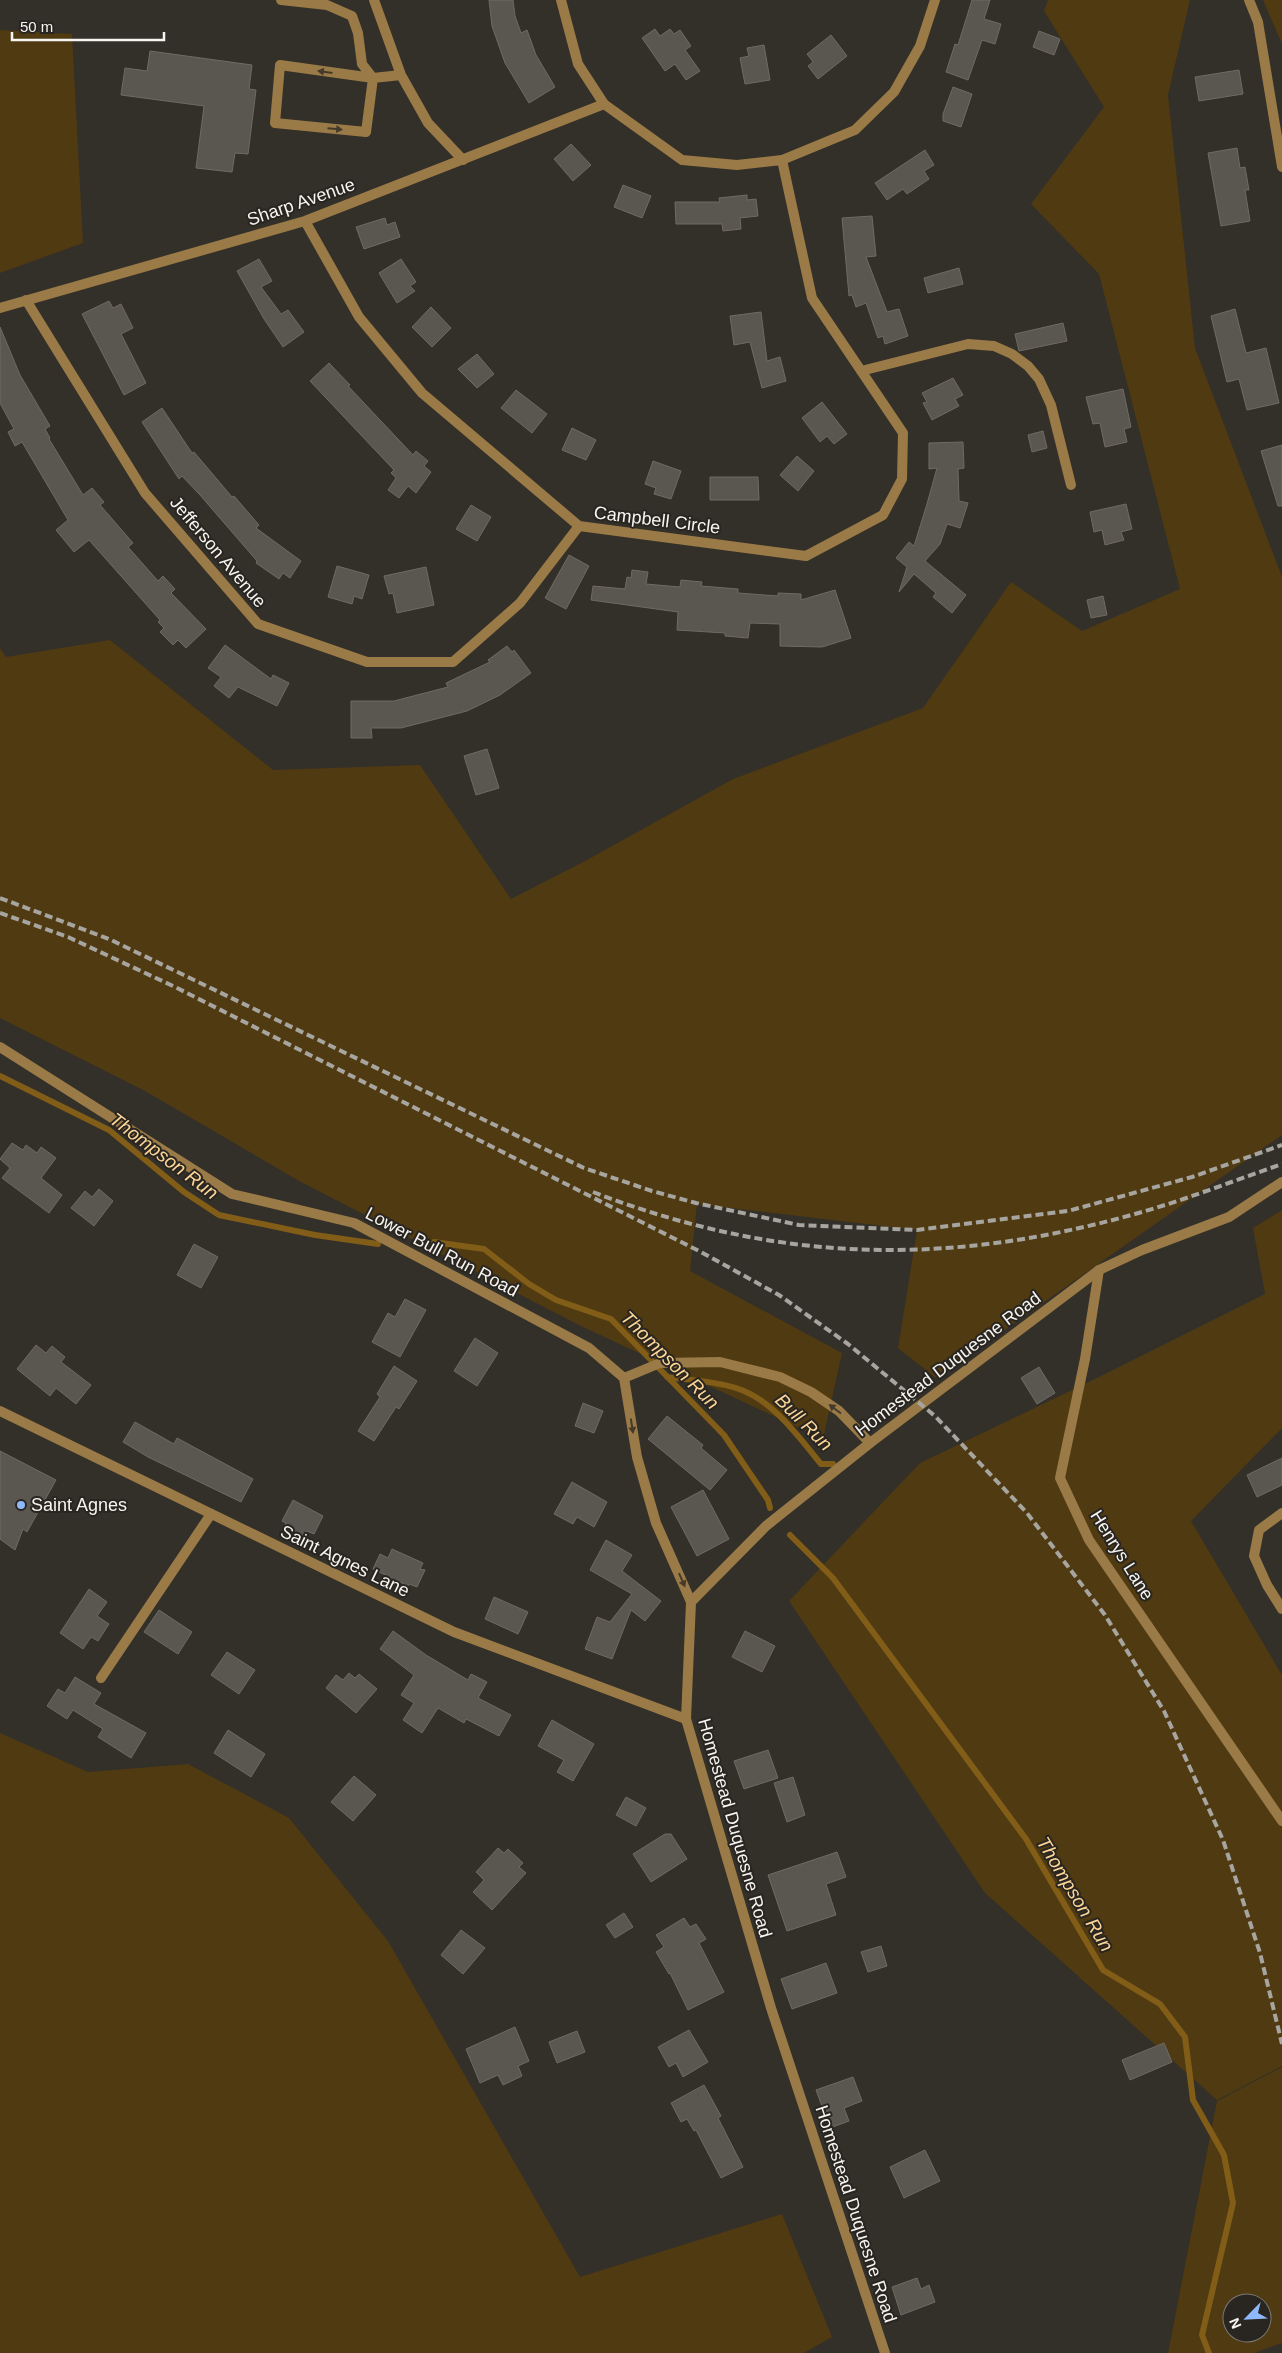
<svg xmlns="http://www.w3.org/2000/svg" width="1282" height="2353" viewBox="0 0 1282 2353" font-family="Arial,sans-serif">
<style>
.green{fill:#503a12;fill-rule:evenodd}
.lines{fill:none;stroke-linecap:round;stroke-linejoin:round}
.stream{stroke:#815d17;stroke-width:6}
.building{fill:#5a5650;stroke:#6f6b64}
.service{stroke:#9a7a46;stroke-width:10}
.minor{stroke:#9a7a46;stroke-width:10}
.tertiary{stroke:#9a7a46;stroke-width:10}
.rail{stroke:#a7a5a0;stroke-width:4;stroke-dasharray:8 4;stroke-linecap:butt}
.oneway{fill:#453a2a}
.poi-dot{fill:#8eb9fc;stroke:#292520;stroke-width:2}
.labels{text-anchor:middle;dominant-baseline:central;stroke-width:4;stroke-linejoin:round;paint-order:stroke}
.street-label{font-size:18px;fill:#f7f5f1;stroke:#292520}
.poi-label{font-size:18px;fill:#f7f5f1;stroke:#292520;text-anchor:start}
.water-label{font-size:19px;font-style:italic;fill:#fcd698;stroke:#292520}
</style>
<rect width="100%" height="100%" fill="#332f29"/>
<path class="green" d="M1048,0H1190L1168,95L1195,348L1282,577V1135L936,1378L898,1348L917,1230L697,1204L690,1271L842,1353L823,1439L581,1326L299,1181L145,1091L0,1018V648L6,657L110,640L273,770L420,765L511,899L585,861L733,779L923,708L1011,582L1082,631L1180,589L1099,274L1031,204L1104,107L1044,11Z
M1263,0H1282V44Z
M0,30L72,34L83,243L0,273Z
M1282,1210V1428L1191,1521L1282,1675V2066L1217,2100L985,1893L789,1601L920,1463L1097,1378L1265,1294L1253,1228Z
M0,1733L88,1772L188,1764L289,1818L388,1941L580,2277L782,2214L832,2337L804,2353H0Z
M1282,2067V2343L1254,2353H1168L1217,2101ZM1232,2303H1262V2333H1232Z"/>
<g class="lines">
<path class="stream" d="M0,1076L109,1130L184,1192L219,1215L315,1235L378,1244
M434,1242L484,1249L529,1284L556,1300L611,1319L724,1435L768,1500L770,1508
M667,1377C689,1380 714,1381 736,1388C772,1399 798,1436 821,1464H833
M790,1535L833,1578L1026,1839L1103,1970L1160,2004L1185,2037L1193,2100L1224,2155L1233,2203L1202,2335L1209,2353"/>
</g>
<path class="building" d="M489,0H513L515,16L521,33L527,30L536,55L555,87L529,103L505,63L492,26Z
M972,0H990L984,19L1001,24L995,44L982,40L968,80L946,72L955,44L958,45Z
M655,29L660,36L670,29L674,34L680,30L691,46L685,50L700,71L686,80L675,64L665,71L642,38Z
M1039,31L1060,39L1054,55L1033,47Z
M831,35L847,56L818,79L808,66L813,62L807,54Z
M764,45L770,80L745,84L740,58L749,56L747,48Z
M150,51L252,65L249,89L256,90L248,154L235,153L232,172L196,168L204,106L121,95L125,68L147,71Z
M1239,70L1243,94L1199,101L1195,77Z
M953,87L972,94L961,127L943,121V114Z
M571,144L591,165L573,181L554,159Z
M1237,148L1240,168L1245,167L1249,190H1245L1250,221L1221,226L1208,153Z
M925,150L934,165L924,171L929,179L907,194L903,189L887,200L875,183Z
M623,185L651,196L642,218L614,207Z
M747,195V200L756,199L758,216L740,218L741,229L723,231L722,224H676L675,202H720L719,198Z
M872,216L876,256L866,257L887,312L899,309L908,336L885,344L883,336L878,338L866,303L856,307L852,295L849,296L842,218Z
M385,218L387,225L395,222L400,237L364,249L356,227Z
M259,259L272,281L261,287L281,314L288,310L304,332L283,347L264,319L237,271Z
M401,259L416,282L410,286L415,291L397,303L379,273Z
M959,268L963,284L928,293L924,278Z
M109,301L113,308L121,304L133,328L121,334L146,383L124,395L82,314Z
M431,307L451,328L432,347L412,327Z
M1235,309L1246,353L1266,348L1279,403L1247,410L1239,379L1227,382L1211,316Z
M761,312L767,361L780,357L786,381L762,388L750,342L734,345L730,316Z
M1063,323L1067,341L1019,351L1015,334Z
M0,327L20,375L50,426L45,429L50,438L49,439L83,495L92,488L104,502L100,505L133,543L128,547L158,581L163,576L175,589L171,593L206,629L186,648L178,640L173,645L160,632L164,628L158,622L160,620L89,540L74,552L56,530L68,520L22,442L15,446L8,432L14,429L0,403Z
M477,354L494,374L477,388L458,369Z
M329,363L350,385L348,386L413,455L416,451L428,461L424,466L431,472L416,493L408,486L399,498L388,490L396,478L391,473L394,470L310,381Z
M953,378L963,395L955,399L959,406L932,420L923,403L927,402L922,393Z
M1123,389L1131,427L1124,429L1127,442L1105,447L1100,423L1093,424L1086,397Z
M516,390L547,414L532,433L501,408Z
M822,402L847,434L834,444L827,436L820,442L802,418Z
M162,408L192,453L194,452L232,497L234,496L259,525L256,528L301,561L290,578L283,573L279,579L256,563L257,561L200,495L182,476L179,479L142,422Z
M572,428L596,440L586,460L562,450Z
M1043,431L1047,448L1032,452L1028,435Z
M963,442L964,468L958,469L959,501L968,503L960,528L947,524L940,544L925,561L966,595L952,613L933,597L936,593L914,574L899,592L907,567L896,558L909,542L914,546L927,504L937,468L929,469V443Z
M1282,445V506H1278L1261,451Z
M797,456L814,471L798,491L780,475Z
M653,461L681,471L671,499L654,494L656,488L645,484Z
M710,477H758L759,500H710Z
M1126,504L1132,529L1121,532L1124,540L1105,545L1102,530L1094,532L1090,512Z
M471,505L491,517L477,541L456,529Z
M569,555L589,566L566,609L545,598Z
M337,566L369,575L362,599L354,596L352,604L328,597Z
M426,567L434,605L397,613L393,593L389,594L384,576Z
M632,570L648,572L646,584L680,587L681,580L702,582L701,586L738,589V593L778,596V593L801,594V600L835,590L851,638L822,647L780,646V624L750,623L748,638L725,636V633L677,630L678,612L591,600L593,586L625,589L627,577L631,578Z
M1103,596L1107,615L1091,618L1087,600Z
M225,645L271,679L273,675L289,683L277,706L238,687L229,698L214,686L221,677L208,668Z
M507,646L512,652L514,650L531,673L500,695L467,711L401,728H371L372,738H351V701H394L448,687L446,683L490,662L488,660Z
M487,749L499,788L476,795L464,756Z
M12,1143L23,1150L26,1145L37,1153L41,1147L56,1158L41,1178L62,1195L49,1213L2,1178L10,1168L0,1159Z
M99,1189L113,1201L94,1226L71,1208L85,1191L92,1197Z
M194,1244L218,1257L201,1288L177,1275Z
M405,1299L426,1310L400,1357L372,1342L388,1313L395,1317Z
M475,1338L498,1353L477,1386L454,1371Z
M36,1345L46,1353L52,1346L65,1357L61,1362L91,1385L76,1404L56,1388L50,1396L17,1369Z
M394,1366L417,1381L399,1409L396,1407L374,1441L358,1431L380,1397L377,1394Z
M1039,1367L1055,1393L1037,1404L1021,1378Z
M583,1403L603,1411L594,1433L575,1426Z
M667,1416L703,1445L701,1448L727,1470L710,1490L648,1439Z
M135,1422L174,1444L177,1438L253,1479L241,1502L148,1457L123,1442Z
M0,1451L56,1480L27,1532L23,1529L15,1550L0,1539Z
M1282,1458V1485L1257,1497L1247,1475Z
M572,1482L607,1502L594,1527L577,1517L573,1524L554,1514Z
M703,1490L729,1539L697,1556L671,1507Z
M293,1500L323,1516L314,1534L307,1531L304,1538L284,1527L286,1523L282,1521Z
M606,1540L632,1555L622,1571L661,1601L645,1621L631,1610L612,1659L585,1649L597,1617L610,1622L632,1594L590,1570Z
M392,1549L423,1563L420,1569L425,1570L417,1587L409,1584L408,1586L373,1569L380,1554L388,1558Z
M89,1589L107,1602L97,1616L109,1624L98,1641L91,1637L83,1649L60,1633Z
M494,1597L528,1612L518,1634L485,1619Z
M159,1610L192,1632L178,1654L144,1632Z
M393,1631L426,1655L468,1680L471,1674L487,1682L478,1698L511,1715L499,1736L466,1719L464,1723L438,1708L422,1733L403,1720L414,1703L401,1695L414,1675L380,1649Z
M745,1631L775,1646L762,1672L732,1657Z
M227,1652L255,1670L239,1694L211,1675Z
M349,1673L355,1678L359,1674L377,1689L356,1713L326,1688L336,1675L343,1680Z
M75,1677L101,1693L94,1704L146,1733L131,1758L98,1737L103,1729L73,1710L67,1719L47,1706L58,1689L65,1693Z
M552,1720L594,1744L573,1781L557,1772L564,1760L538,1746Z
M228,1730L265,1754L251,1777L214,1753Z
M768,1750L778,1778L744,1789L734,1761Z
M354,1776L376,1795L353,1821L331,1802Z
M793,1777L805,1815L787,1822L774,1783Z
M626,1797L646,1808L636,1826L616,1815Z
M665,1834H671L687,1859L651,1882L633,1854Z
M498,1848L504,1853L508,1849L523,1863L519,1867L526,1873L492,1910L473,1892L484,1880L476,1872Z
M837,1852L846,1877L826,1884L836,1915L787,1931L768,1875Z
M624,1913L633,1927L615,1938L606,1925Z
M684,1918L690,1927L696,1924L706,1939L699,1943L724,1992L688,2010L670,1973L669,1974L656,1952L664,1947L656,1935Z
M461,1930L485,1948L463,1974L441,1955Z
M881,1946L887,1966L868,1972L861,1952Z
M826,1963L837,1993L792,2009L781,1979Z
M515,2027L529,2061L518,2066L522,2076L503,2085L498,2075L480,2083L466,2049Z
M689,2030L708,2062L683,2077L676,2063L669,2067L658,2047Z
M577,2031L585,2052L557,2063L549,2042Z
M1164,2043L1172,2062L1130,2080L1122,2060Z
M853,2077L862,2101L844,2108L849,2121L830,2128L816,2090Z
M704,2085L721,2116L718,2118L743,2167L721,2178L696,2130L694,2131L687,2119L681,2122L671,2103Z
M925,2150L940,2181L904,2198L890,2167Z
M917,2278L921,2289L929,2285L935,2302L901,2315L892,2287Z"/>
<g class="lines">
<path class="service" d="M281,0L327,5L352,16L358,33L362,64L373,78L366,132L275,123L280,65L373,78L401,75
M374,0L401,75L428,123L463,160
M101,1678L211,1514"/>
<path class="minor" d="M305,221L359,317L422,393L579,526L806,556L883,515L902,479L903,433L812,298L782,160
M26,300L145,493L258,624L367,662H453L520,603L579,526
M0,308L305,221L604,104
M861,371L968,344L994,346L1012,354L1028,366L1039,379L1051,405L1071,485
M0,1047L232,1194L354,1223L589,1348L624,1378L637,1457L656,1523L691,1602
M1099,1270L1085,1359L1060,1478L1089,1540L1282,1821
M624,1378L660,1363L720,1362L780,1377L811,1392L839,1411L870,1443
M0,1411L454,1632L686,1719
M1282,1513L1259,1530L1254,1556L1267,1585L1282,1609"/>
<path class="tertiary" d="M561,0L578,64L604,104L682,160L737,165L782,160L855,130L894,92L920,46L935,0
M1249,0L1258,22L1282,167
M885,2353L771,2008L686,1719L691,1602L766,1526L870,1443L1099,1270L1142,1250L1229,1217L1282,1182"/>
<path class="rail" d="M0,898L109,939L584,1168L652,1191L696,1203L799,1225L917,1230L1068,1211L1192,1177L1282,1145
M0,913L68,937L173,986L701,1252L779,1295L848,1344L935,1416L1027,1513L1105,1615L1164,1711L1223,1840L1260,1953L1282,2044
M593,1192C777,1263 946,1267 1135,1214C1185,1200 1233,1181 1282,1164"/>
</g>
<defs><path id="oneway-solid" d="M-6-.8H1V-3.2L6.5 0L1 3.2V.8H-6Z" transform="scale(1.25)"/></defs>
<g class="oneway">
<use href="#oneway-solid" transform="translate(325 72) rotate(-172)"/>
<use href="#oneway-solid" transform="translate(335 129) rotate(5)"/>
<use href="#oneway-solid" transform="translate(835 1409) rotate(-143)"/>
<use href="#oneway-solid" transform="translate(632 1426) rotate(81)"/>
<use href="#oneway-solid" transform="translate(682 1580) rotate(66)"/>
</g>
<circle class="poi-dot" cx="21" cy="1505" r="5"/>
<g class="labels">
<g class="street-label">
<text transform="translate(301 202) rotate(-19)">Sharp Avenue</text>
<text transform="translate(657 520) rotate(7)">Campbell Circle</text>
<text transform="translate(218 552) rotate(50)">Jefferson Avenue</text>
<text transform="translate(442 1252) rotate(28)">Lower Bull Run Road</text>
<text transform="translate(948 1364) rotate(-37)">Homestead Duquesne Road</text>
<text transform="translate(1122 1555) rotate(58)">Henrys Lane</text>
<text transform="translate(345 1561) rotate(26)">Saint Agnes Lane</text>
<text transform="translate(735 1828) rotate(74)">Homestead Duquesne Road</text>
<text transform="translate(856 2214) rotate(72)">Homestead Duquesne Road</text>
</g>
<g class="poi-label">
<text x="31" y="1505">Saint Agnes</text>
</g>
<g class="water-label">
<text transform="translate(164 1156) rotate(37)">Thompson Run</text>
<text transform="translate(670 1360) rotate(45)">Thompson Run</text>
<text transform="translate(804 1422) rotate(45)">Bull Run</text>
<text transform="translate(1075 1894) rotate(59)">Thompson Run</text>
</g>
</g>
<g transform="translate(1247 2318) rotate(246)"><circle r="24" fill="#292520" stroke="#7b7874"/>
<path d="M0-4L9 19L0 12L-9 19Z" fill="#8eb9fc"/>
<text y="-8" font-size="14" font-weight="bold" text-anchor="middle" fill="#f7f5f1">N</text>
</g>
<path d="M12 32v8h152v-8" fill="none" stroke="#f7f5f1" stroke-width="2.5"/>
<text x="20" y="32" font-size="15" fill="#f7f5f1" stroke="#292520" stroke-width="4" paint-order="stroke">50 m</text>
</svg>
